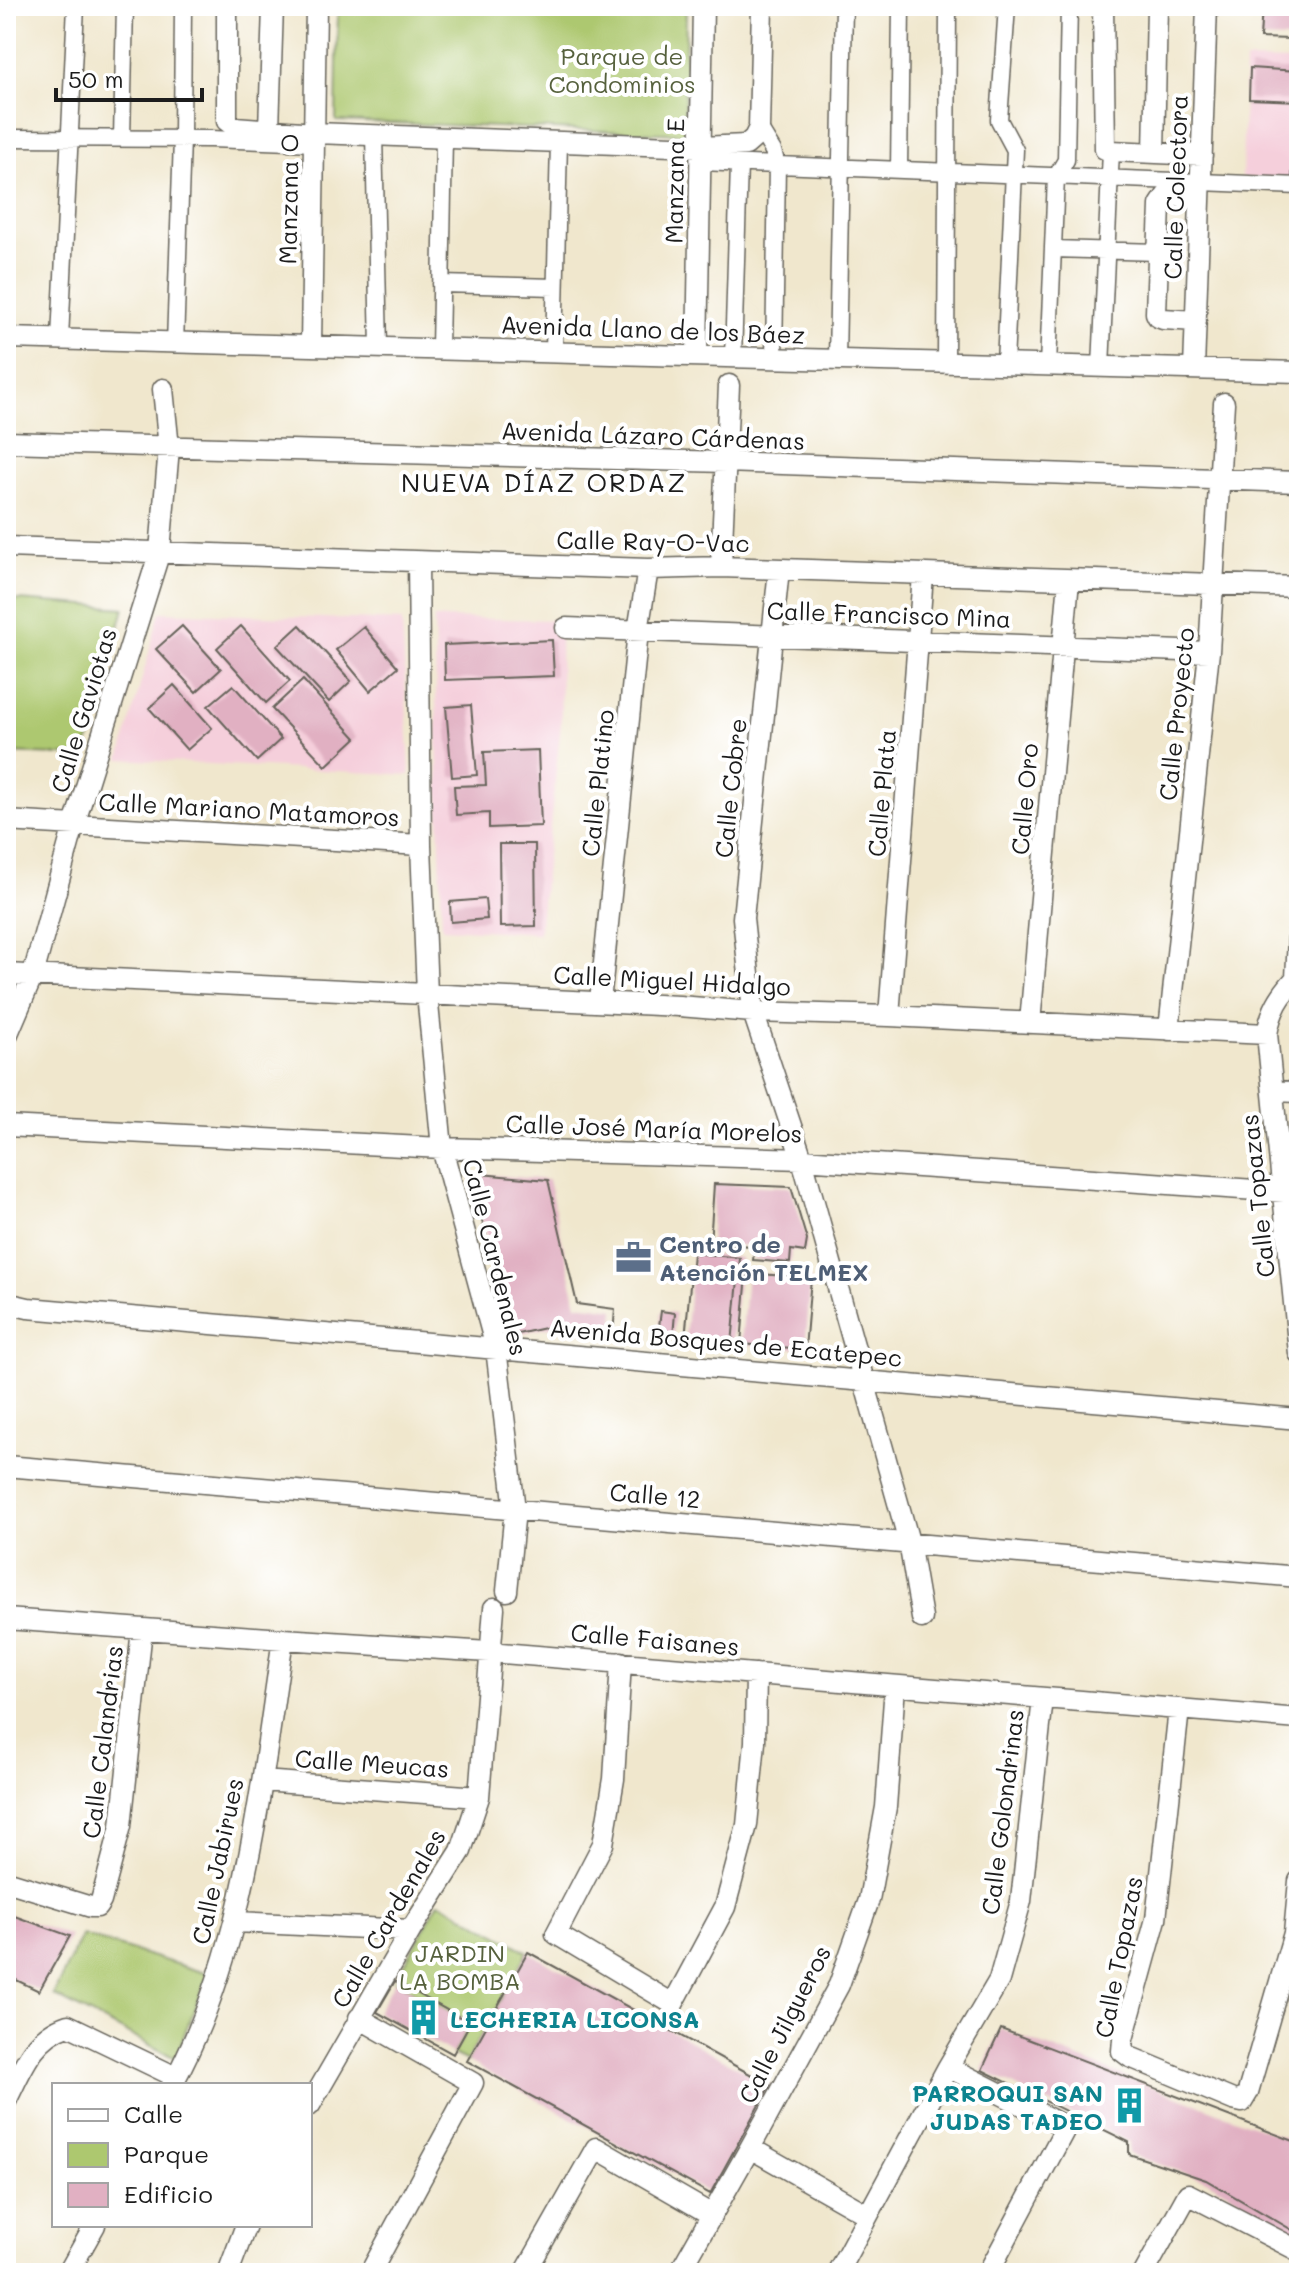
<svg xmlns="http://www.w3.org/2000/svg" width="1305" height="2279" viewBox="0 0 1305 2279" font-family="Mali,sans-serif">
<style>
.built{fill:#f5cfdb}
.green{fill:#adc86f;stroke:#647246;stroke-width:2}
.building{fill:#e1b0c2}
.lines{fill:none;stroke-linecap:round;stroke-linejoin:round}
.pedestrian-casing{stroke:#66635a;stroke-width:19}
.minor-casing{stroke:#66635a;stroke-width:23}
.pedestrian{stroke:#fff;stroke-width:16}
.minor{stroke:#fff;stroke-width:20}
.labels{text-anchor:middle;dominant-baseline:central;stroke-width:8;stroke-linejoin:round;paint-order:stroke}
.park-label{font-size:24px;fill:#56613d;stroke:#fff}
.street-label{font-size:24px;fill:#1c1c1c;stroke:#fff}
.service-label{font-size:24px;font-weight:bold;fill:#4e5e75;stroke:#fff;text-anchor:start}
.culture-label{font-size:24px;font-weight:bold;fill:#0d838f;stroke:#fff;text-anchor:start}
.neighbourhood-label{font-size:26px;letter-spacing:2px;fill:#1c1c1c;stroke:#fff}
</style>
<rect width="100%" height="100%" fill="#fff"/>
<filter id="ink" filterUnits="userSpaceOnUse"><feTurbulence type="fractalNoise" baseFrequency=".0125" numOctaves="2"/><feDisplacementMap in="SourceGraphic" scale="16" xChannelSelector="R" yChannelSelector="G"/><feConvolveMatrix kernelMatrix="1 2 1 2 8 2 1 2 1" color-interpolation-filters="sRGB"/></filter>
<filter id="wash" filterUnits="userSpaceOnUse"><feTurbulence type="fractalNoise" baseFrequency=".006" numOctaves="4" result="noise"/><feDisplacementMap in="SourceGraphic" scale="32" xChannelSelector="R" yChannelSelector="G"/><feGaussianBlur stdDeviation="1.8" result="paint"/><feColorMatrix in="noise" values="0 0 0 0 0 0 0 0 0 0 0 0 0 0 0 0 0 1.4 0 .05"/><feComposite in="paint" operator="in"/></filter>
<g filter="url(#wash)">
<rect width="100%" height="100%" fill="#f0e7cd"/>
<path class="built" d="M1245,60L1299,61V180L1242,178Z
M160,612L402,621L410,775L120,759Z
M434,618L560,620L561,723L539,933L442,928Z"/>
<path class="green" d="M338,6H686L684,134L336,121Z
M6,599L124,608L85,756L6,753Z
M439,1902L528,1952L467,2061L453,2054L470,2023L395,1981Z
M82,1935L208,1974L175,2058L53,1995Z"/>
<g id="blocks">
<path class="building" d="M1262,6H1292L1290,39L1260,38Z
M1250,68L1299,71V101L1249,99Z
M1293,141H1299V175H1292Z
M300,625L351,681L329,702L277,646Z
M182,626L221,669L196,692L156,649Z
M241,626L290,681L266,703L217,648Z
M364,627L398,667L370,691L336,650Z
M552,640L554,676L445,680L444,645Z
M303,680L356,738L326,766L272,709Z
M174,685L212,728L187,750L149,708Z
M233,685L281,739L257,761L208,706Z
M471,705L477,775L452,777L446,707Z
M538,750L541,826L489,828V813L456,815L454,786L486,785L484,752Z
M499,844H535L536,926L500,927Z
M485,899L487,919L451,922L450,902Z
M469,1173L548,1180L577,1304L615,1309L613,1335L549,1327L513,1335Z
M714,1184L791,1187L807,1240L805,1252L791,1250L790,1263L753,1260L755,1246L710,1244Z
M693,1253L740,1258L732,1344L685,1339Z
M747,1273L811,1278L805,1349L741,1344Z
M661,1311L675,1313L673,1336L658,1334Z
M6,1913L70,1936L39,1991L6,1975Z
M528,1952L770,2085L710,2194L467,2061Z
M395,1981L470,2023L453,2054L377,2012Z
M1001,2029L1299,2143V2234L1206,2180L1129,2154V2142L982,2070Z"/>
</g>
</g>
<g filter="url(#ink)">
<use href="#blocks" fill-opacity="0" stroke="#66635a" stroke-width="2"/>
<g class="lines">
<defs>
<path id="pedestrian" d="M759,128L773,151L777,165L774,359
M374,135L379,348
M6,138L210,139L314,143
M122,138L125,6
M701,162L1299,186
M899,170L901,6
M1053,249L1158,252
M441,284L555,287
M60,339L76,6
M175,344L182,139L183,6
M440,349L444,138
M554,352L559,142
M733,358L739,164
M837,360L844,6
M946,363L948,6
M1005,364L1015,150L999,120L1007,6
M1048,365L1056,177L1066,160L1069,6
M1101,367L1111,151"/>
<path id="minor" d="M227,6V121L235,127L315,133L701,147L746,145L754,138L759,128L762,6
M1103,6L1105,149L1111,151L1202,155
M269,129L273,6
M1154,153L1157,6
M1196,321L1163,319L1158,317L1156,313L1160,205L1166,196L1200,198
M6,338L1299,372
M311,346L316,6
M697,356L703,6
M1194,369L1207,6
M6,442L725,462L1299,482
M6,547L648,569L721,567L1299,587
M418,562L421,845L427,994L442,1148L496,1348L515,1510L507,1591
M721,567L729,385
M779,569L743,918L753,1012L802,1159L909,1542L922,1618
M566,628L1209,652
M6,821L421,845
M6,974L679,1006L753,1012L889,1016L1267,1034
M1296,978C1280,996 1271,1010 1267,1034L1299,1353
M1296,978L1299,918
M600,1002L638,631L648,569
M889,1016L923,575
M1030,1023L1069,580
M1169,1030L1209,652L1224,403
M6,1038L33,975L74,825L160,551L169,448L163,389
M1273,1091L1299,1092
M6,1126L442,1148L802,1159L1299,1193
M6,1303L28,1308L1299,1419
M6,1466L1299,1577
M6,1619L283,1639L489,1652L1299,1719
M621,1662L614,1779L603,1844L556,1934L673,2004L725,1907L747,1825L755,1742L756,1674
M1179,1709L1156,1919L1123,2039L1122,2051L1130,2057L1233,2100L1242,2102L1248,2092L1294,1933L1299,1881
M262,1781L479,1797
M6,1881L91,1907H97L101,1901L121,1826L142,1629
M235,1922L411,1930
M359,2018L473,2083L370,2273
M948,2067L1066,2127L988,2273
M172,2085C246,1949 260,1790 283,1639
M6,2101C22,2070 32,2037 68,2025L176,2077
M310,2105L411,1930L461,1851L479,1797L494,1608
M750,2148L868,2215
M68,2273L95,2225
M228,2273L246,2225
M525,2273L596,2148L712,2215
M679,2273L750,2148L839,1985L869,1900L886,1807L895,1686
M837,2273L948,2067L999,1980L1021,1901L1043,1698
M1144,2273L1188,2194L1299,2251"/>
</defs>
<use href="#pedestrian" class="pedestrian-casing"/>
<use href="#minor" class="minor-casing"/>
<use href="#pedestrian" class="pedestrian"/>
<use href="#minor" class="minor"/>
</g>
</g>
<defs>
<symbol id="office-bare" viewBox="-9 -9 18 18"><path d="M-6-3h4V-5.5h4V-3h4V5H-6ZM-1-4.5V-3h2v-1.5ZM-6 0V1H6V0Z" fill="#5c6f8a" stroke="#fff" stroke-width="2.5" paint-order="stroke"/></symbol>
<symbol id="building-bare" viewBox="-9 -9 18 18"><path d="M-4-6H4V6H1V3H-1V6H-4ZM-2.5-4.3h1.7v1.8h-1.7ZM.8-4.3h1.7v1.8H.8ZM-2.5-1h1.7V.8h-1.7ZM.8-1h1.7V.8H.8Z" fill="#0f9aa8" stroke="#fff" stroke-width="2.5" paint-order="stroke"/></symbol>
</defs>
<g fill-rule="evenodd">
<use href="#office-bare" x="608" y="1232" width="51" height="51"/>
<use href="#building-bare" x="398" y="1992" width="51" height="51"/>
<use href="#building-bare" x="1104" y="2080" width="51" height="51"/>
</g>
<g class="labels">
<g class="park-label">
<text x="622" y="55">Parque de<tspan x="622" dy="28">Condominios</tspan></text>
<text x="460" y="1952">JARDIN<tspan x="460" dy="28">LA BOMBA</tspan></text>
</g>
<g class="street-label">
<text transform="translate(674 181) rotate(-89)">Manzana E</text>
<text transform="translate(1175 187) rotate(-88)">Calle Colectora</text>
<text transform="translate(288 199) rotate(-89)">Manzana O</text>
<text transform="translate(653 329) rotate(2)">Avenida Llano de los Báez</text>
<text transform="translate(653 435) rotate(2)">Avenida Lázaro Cárdenas</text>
<text transform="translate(653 541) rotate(1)">Calle Ray-O-Vac</text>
<text transform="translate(889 614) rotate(2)">Calle Francisco Mina</text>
<text transform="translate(83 710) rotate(-73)">Calle Gaviotas</text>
<text transform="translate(1176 714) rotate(-84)">Calle Proyecto</text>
<text transform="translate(597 783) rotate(-84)">Calle Platino</text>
<text transform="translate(730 788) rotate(-84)">Calle Cobre</text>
<text transform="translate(881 793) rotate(-85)">Calle Plata</text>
<text transform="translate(1024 799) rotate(-85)">Calle Oro</text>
<text transform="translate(249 809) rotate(3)">Calle Mariano Matamoros</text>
<text transform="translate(672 980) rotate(3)">Calle Miguel Hidalgo</text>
<text transform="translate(654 1128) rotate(2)">Calle José María Morelos</text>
<text transform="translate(1257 1196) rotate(-96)">Calle Topazas</text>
<text transform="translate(496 1257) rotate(76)">Calle Cardenales</text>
<text transform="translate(726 1342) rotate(5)">Avenida Bosques de Ecatepec</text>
<text transform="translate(655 1495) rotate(5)">Calle 12</text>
<text transform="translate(655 1639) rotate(5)">Calle Faisanes</text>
<text transform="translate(102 1742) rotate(-83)">Calle Calandrias</text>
<text transform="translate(372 1763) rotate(4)">Calle Meucas</text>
<text transform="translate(1002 1812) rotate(-83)">Calle Golondrinas</text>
<text transform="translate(217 1861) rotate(-78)">Calle Jabirues</text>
<text transform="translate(388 1918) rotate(-60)">Calle Cardenales</text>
<text transform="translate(1118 1957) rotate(-79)">Calle Topazas</text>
<text transform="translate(784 2024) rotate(-63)">Calle Jilgueros</text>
</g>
<g class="service-label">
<text x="659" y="1243">Centro de<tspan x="659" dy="28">Atención TELMEX</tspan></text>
</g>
<g class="culture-label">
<text x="450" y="2018">LECHERIA LICONSA</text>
<text x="1103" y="2092" text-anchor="end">PARROQUI SAN<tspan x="1103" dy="28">JUDAS TADEO</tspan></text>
</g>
<g class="neighbourhood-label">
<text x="544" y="482">NUEVA DÍAZ ORDAZ</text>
</g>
</g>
<rect width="1305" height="2279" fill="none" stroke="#fff" stroke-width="32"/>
<rect x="52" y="2083" width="260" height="144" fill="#ffffff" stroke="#a4a4a4" stroke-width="2"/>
<rect x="68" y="2109" width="40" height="12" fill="#ffffff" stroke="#a4a4a4" stroke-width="2"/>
<text x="124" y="2123" font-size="24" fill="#1c1c1c">Calle</text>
<rect x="68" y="2143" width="40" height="24" fill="#adc86f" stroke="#a4a4a4" stroke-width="2"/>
<text x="124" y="2163" font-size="24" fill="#1c1c1c">Parque</text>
<rect x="68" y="2183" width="40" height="24" fill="#e1b0c2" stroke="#a4a4a4" stroke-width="2"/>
<text x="124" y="2203" font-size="24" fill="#1c1c1c">Edificio</text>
<path d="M56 88v12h146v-12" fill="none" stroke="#1c1c1c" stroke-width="4"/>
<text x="68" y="88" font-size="24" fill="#1c1c1c" stroke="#ffffff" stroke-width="6" paint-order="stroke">50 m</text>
</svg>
